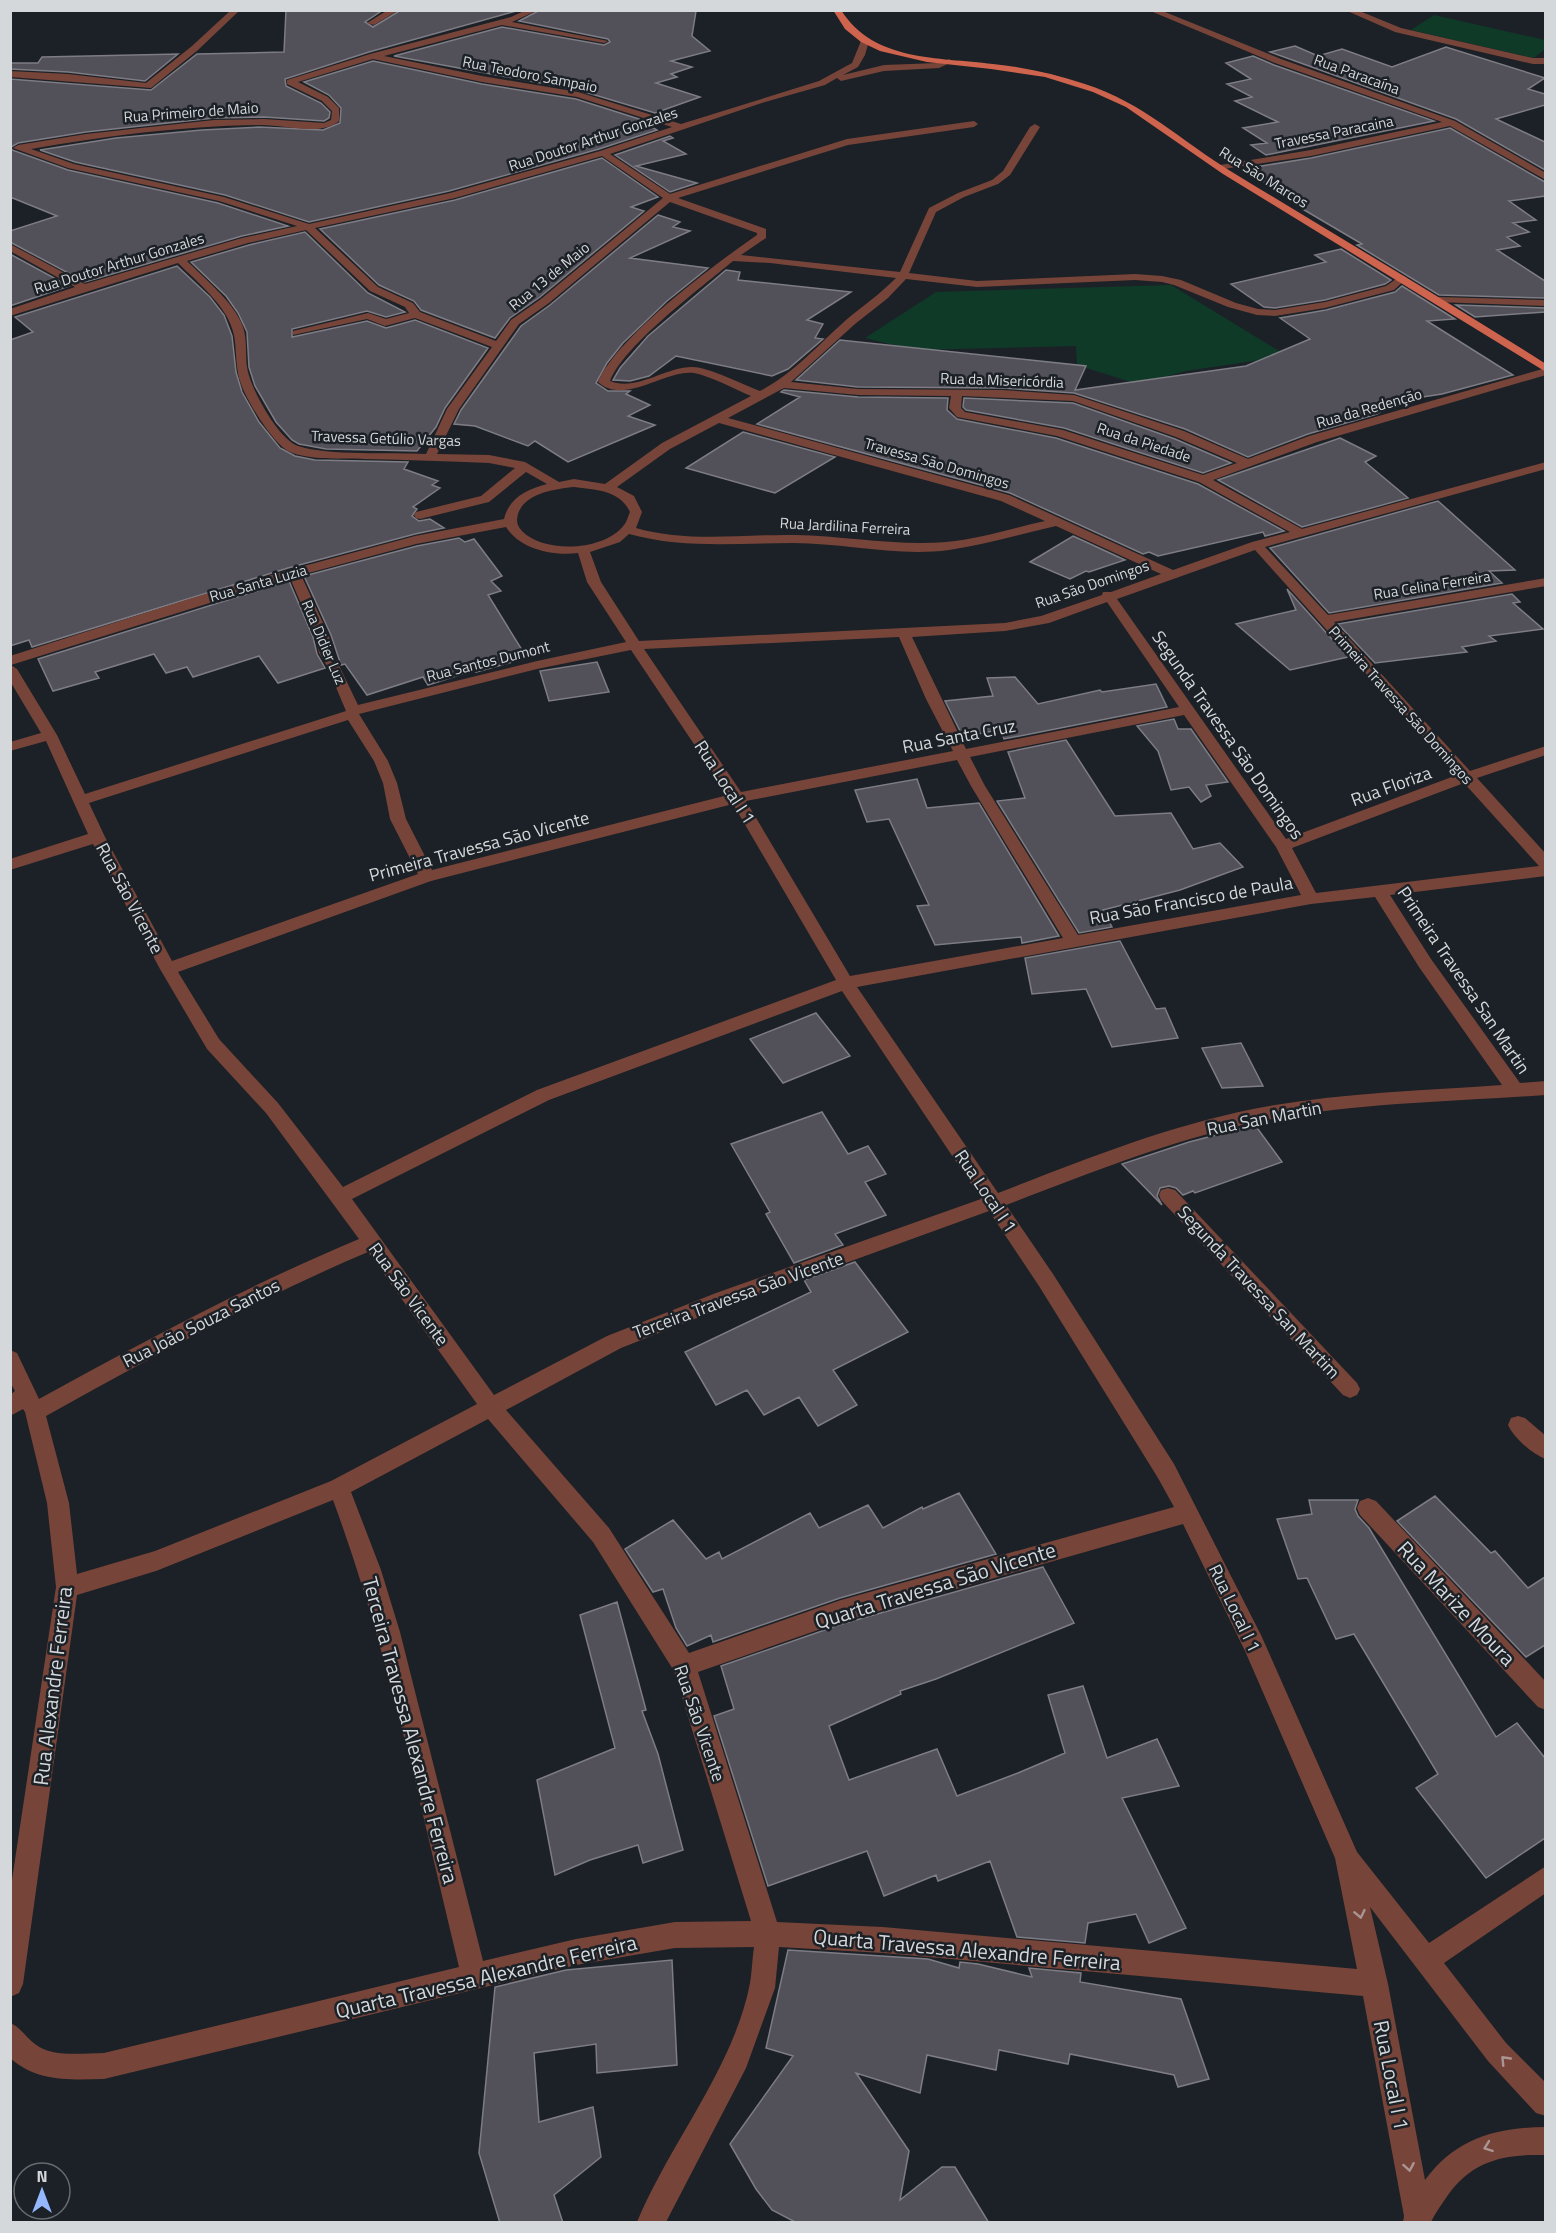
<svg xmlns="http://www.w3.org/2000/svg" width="1556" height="2233" viewBox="0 0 1556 2233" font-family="'Titillium Web',sans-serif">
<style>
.green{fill:#0f3a28}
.building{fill:#525058;stroke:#7e7c84;stroke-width:1.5}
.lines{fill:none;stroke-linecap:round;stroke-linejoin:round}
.minor{fill:#774439;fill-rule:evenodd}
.major{fill:#ce634e;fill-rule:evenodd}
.oneway{stroke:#aa9592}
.labels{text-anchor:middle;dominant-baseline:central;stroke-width:5;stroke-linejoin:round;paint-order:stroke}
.far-street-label{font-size:15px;fill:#d4d8db;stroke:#1b2126}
.street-label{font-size:18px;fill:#d4d8db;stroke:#1b2126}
.near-street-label{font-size:21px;fill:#d4d8db;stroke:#1b2126}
</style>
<rect width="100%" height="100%" fill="#1b2126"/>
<path class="green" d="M1434,15L1545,40V49L1534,58L1411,30Z
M1171,285L1287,356L1186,371L1137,384L1077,365L1076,346L914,350L865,338L936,292Z"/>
<path class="building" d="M286,10H383L365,22L373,27L401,10H520L369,52L285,79L286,86L321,103L330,112L329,118L324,121L264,117L214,118L86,132L18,143L11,147L12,150L68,170L218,203L288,226L242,236L85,282L10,242V231L57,216L10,197V79L151,90L197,54L284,52Z
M540,10L696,11L692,36L710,51L671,61L692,67L671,74L677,77L656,83L700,97L655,113L578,90L394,56L502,27L604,45L610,42L608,39L519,21Z
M1295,46L1318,56L1342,49L1392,67L1446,47L1545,78L1528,89L1545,94V105L1496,119L1545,142V170L1456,119L1270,52Z
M178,54L145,81L68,72L10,69V63H38L42,57Z
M1253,56L1274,65L1434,121L1266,155L1251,145L1267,143L1243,128L1278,122L1235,101L1252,97L1227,84L1251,79L1226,63Z
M373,61L482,84L576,99L639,119L657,130L599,149L449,191L309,222L225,195L75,162L40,150L116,138L202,130L259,127L323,130L340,123L341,108L329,95L304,82Z
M1450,128L1545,182V196L1509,201L1536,220L1513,223L1529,232L1507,237L1520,246L1497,250L1545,281V298L1439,295L1357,245L1362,244L1306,211L1295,204L1299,203L1243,169L1311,158Z
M670,136L673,138L663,141L686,154L636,166L697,183L670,192L615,155Z
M602,158L658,197L631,207L644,211L540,297L510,318L495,338L421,310L414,301L379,285L320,229L455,200Z
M658,215L680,222L673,227L690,231L630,258L708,268L667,301L623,343L607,363L596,383L608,391H630L626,394L650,405L628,416L655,425L568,462L535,441L528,446L475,426L454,424L461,410L521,326L550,305Z
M305,232L368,293L405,312L386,317L367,311L292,329V337L367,321L386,328L415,320L488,348L445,408L436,427L417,451L326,449L299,444L292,440L276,422L255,386L249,367L247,332L238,313L226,296L191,262L249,245Z
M1341,249L1391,280L1385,284L1325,300L1275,308L1264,307L1231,284L1326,262L1315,255Z
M10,254L69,286L10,306Z
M177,266L210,297L224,315L232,336L236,372L242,392L259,422L280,448L295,456L315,460L408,462L404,469L438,481L432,485L440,488L413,507L417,509L412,516L419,521L430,519L444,528L415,534L288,568L32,647L29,640L10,646V340L33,332L15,317Z
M726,270L740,272L738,280L851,292L807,320L823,324L815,338L823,339L788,369L772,376L676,356L649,376L630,381L613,380L620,368L648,336Z
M1402,286L1455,319L1427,321L1513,375L1442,394L1397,401L1377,414L1308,434L1248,457L1185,429L1074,393L1002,388L858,387L796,380L840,340L1086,366L1075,390L1246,366L1310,339L1280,318L1326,310L1395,292Z
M1456,305L1545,308V312L1475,317Z
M784,390L858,397L948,398L947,410L957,419L1056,438L1198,484L1284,531L1265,536L1263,532L1158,556L1149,552L1143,554L1010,493L757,424L800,397L781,392Z
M964,398L1073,403L1175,439L1231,463L1203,473L1064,428L966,410L963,407Z
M743,432L835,457L775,493L686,468Z
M1340,438L1376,456L1365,462L1408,498L1302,527L1218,480Z
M1438,501L1515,570L1489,571L1502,583L1329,613L1270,548Z
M1073,536L1125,560L1089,572L1086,571L1070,579L1030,562Z
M459,538L465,542L474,539L502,576L491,581L501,591L488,595L527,658L476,672L475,670L428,685L423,677L367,695L345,664L341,665L331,635L304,576L417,546Z
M289,581L313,637L317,654L325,668L278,683L259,656L193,677L187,667L166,673L154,654L95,672L99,678L53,691L38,659Z
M1287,589L1348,657L1290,670L1236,624L1296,610Z
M1512,594L1520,602L1513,603L1543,629L1489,636L1496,641L1462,647L1467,652L1375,663L1338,624Z
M597,662L609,692L549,701L540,671Z
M1015,677L1038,704L1100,690L1102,692L1156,684L1167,707L1004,739L1002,733L993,734V731L963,737L945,701L993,696L987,678Z
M1174,719L1178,729H1191L1228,782L1206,785L1211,796L1201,802L1189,787L1171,790L1158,751L1137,726Z
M1066,740L1115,816L1171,813L1193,849L1220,843L1243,867L1180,890L1103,910L1112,927L1079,933L997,801L1025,798L1008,752Z
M917,779L927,808L979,803L1059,936L1022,943L1021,937L935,945L917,906L929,905L889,819L867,822L855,790Z
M1120,941L1156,1009L1165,1008L1178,1038L1112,1047L1086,989L1032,994L1025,958Z
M816,1013L850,1056L783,1083L750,1039Z
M1241,1043L1263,1086L1222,1088L1202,1048Z
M822,1112L848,1154L868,1146L886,1174L865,1182L886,1215L835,1234L843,1245L794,1263L766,1214L770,1212L731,1144Z
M1255,1125L1282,1162L1195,1193L1193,1191L1183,1195L1176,1188L1169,1186L1160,1188L1157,1196L1162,1205L1122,1164L1189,1142Z
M855,1262L908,1332L833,1370L857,1405L818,1426L799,1397L764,1415L747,1390L716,1405L685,1352L811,1292L804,1280Z
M959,1493L996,1554L840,1598L713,1642L711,1635L687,1646L676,1628L663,1589L653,1592L625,1549L673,1520L706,1559L719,1552L722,1559L810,1513L819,1528L868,1505L883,1528L922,1507L923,1509Z
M1435,1496L1491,1553L1495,1551L1528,1588L1545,1577V1645L1526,1657L1397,1521Z
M1309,1500H1358L1355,1509L1358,1516L1369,1528L1496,1737L1517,1723L1545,1758V1838L1486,1878L1416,1788L1438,1774L1354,1634L1336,1639L1307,1578L1298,1579L1277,1519L1312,1514Z
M1043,1567L1074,1623L936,1679L900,1691L901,1694L829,1726L849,1780L937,1749L957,1796L1018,1773L1065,1753L1048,1695L1083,1686L1107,1758L1157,1739L1179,1786L1122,1798L1186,1928L1149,1943L1136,1914L1088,1923L1085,1943L1017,1937L990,1861L938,1881L936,1875L884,1896L867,1851L768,1886L714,1716L734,1709L721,1666L842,1624Z
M617,1602L646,1710L642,1711L658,1754L683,1850L643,1863L638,1845L590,1860L555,1875L537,1780L615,1748L580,1615Z
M788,1950L928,1959L959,1968L960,1962L978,1964L1032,1977L1029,1968L1081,1973L1080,1982L1181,1999L1209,2079L1178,2087L1174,2075L1070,2054L1068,2064L999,2050L996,2070L927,2055L920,2093L856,2073L909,2151L900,2200L942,2167H955L989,2223H797L772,2210L756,2189L730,2144L793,2056L766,2048Z
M672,1960L677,2065L597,2073L596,2044L534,2053L539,2122L593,2107L601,2157L554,2195L563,2223H500L479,2153L495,1987L566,1970Z"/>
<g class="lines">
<path class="minor" d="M231,10H240L198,50L151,88L10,77V71L68,74L146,83L192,46Z
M388,10H399L374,25L367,23Z
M526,10H538L512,22L608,41L604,43L502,25L384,56L482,76L578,92L681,124L819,81L852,63L861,41L865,39L869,41L865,55L858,67L843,75L884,65L937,63L950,59V63L939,68L884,71L841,81L837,78L825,85L765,102L610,154L670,194L847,139L974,121L978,124L974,127L848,145L678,198L766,229V238L741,255L900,272L929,208L958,193L992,180L1003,171L1030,127L1035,124L1040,127L1010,175L998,184L964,197L936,212L909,273L977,281L1135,274L1162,276L1181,280L1236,303L1258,309L1275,310L1325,302L1386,286L1402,275L1407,278L1394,290L1325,308L1275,316L1257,315L1228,307L1174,285L1162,282L1135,280L977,287L906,279L888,298L855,324L791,382L858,389L1002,390L1074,395L1184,431L1248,459L1309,436L1546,368V375L1317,442L1213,480L1302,529L1546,462V469L1265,547L1328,615L1546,578V586L1334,622L1470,771L1546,746V755L1477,778L1546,854V876L1390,895L1431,959L1520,1083L1546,1081V1095C1450,1102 1346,1103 1252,1123C1165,1142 1088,1174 1006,1205L1053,1274L1174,1464L1261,1635L1357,1852L1429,1943L1546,1866V1893L1444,1963L1506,2043L1546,2083V2116L1536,2113L1488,2061L1370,1907L1388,1984L1425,2180C1455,2139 1496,2127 1546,2127V2155C1505,2154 1473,2160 1448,2195C1442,2204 1435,2213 1431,2222H1403L1404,2216L1363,1996L883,1953L779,1947L775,1988L746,2068L666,2222H637C669,2145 732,2069 749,1988C752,1975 752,1960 754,1947L675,1948L576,1965L104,2079C70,2080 37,2082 10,2058V2023C22,2028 25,2037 35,2044C52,2058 83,2053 104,2053L459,1967C421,1811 389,1652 333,1500L156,1571L77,1595L23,1984L19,1993L10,1997V1893L56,1587L47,1503L25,1412L23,1409L10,1416V1395L15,1391L10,1382V1350L17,1353L39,1399C144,1341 249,1285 359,1239L266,1113L207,1049L160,969L93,844L10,870V859L88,834L46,741L10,751V742L41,733L10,681V656L192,598L289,570L415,536L504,519C509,498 527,489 547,484L526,472L489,502L420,519L416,518L414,515L416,512L481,496L515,468L489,463C448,461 407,460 365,459C344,458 308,461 288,451C272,442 247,401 241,384C235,368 237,351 234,335C228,306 198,283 178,263L10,316V309L75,287L10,251V244L85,284L242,238L297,226L219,201L68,168L13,148L18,145L86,134L214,120L264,119L324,123L331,120L332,111L322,101L287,84V80L370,54L511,17ZM373,59L482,82L577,97L672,127L600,151L450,193L309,224L224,197L74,164L31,149C106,136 183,126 259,125C282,124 322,137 339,121V108L328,97L298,82ZM602,156L663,198L541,299L511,320L496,341L420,312L413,303L378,287L315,228L455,198ZM670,202L757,233V235C715,264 617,337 598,382C624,406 666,369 694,373C710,376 735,389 751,396L662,443L605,484L574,479L559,482L525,462L489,455L437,454L459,409L519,324L549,303ZM306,230L370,291L405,307L409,313L386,319L368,313L293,331V335L367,319L385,326L415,318L492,347L447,409L426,454C391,452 329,456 298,446C278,439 250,388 247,367C245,353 248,336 241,322C231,300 204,278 187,261L248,243ZM733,261L770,263L896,278C880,294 863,306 846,320C818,345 793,374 760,391C744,385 708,367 693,367C667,366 636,392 610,381C624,345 702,287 733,261ZM784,388L858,395L951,396L949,408L957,417L1057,436L1199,482L1290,532L1252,542L1173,570L1009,495L728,418ZM962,396L1073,401L1176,437L1237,463L1203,475L1063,430L965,412L961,408ZM719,423L1001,501L1045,521C1013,528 979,539 946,542C896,546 846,536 795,535C742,534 688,543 636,528L642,512L634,496L617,487L670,449ZM574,487C596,490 620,490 630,512C628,516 627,522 624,525C605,551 544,554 522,531C517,526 516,521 518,514C525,493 555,489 574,487ZM1056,526L1161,574L1111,592H1103L1102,595L1041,616L1005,623L639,641L601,582L590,552L620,542L629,534C683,549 738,543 793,543C845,543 897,557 949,550C985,545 1021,534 1056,526ZM506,527C520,549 553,556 578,553L587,582L626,642L537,661L358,705L333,653L329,636L301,575L416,544ZM1255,550L1457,775L1286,839L1117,599ZM290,578L315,636L319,653L327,666L346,711L85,794L57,735L17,669L11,665ZM1107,602L1179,707L966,749L912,637L1005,631L1049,623ZM899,637L926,699L953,751L741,792L644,649ZM631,650L728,795L432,870L406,819L397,783L388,761L359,714L537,669ZM1184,715L1276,847L1301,895L1078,935L985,786L970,757ZM348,720L374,761L383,783L390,819L418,874L172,961L105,837L89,803ZM957,760L971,786L1063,938L850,976L746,801ZM1464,783L1539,866L1316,893L1292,848ZM733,804L836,980L537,1090L343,1187L278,1103L219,1039L178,972L431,881ZM1375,897L1419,967L1502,1085C1419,1091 1334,1093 1253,1109C1164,1127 1081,1161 998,1193L857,987L1311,904ZM842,991L981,1199L716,1293L607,1336L494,1395L352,1199L549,1100ZM989,1211L1039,1286L1158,1478L1174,1507L841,1600L689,1653L609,1528L506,1410L621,1348L730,1305ZM368,1252L477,1404L331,1481L155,1551L77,1574L69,1503L46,1416C152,1357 257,1299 368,1252ZM488,1419L593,1542L674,1671L751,1921L675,1922L576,1939L483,1961L400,1632L381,1570L351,1492ZM1183,1524L1245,1651L1335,1858L1357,1969L883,1927L777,1922L698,1672L841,1622Z
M1148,10H1160L1281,59L1455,121L1546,173V180L1450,126L1311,156L1217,170V166L1220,165L1311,150L1442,122L1275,63Z
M1345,10H1357L1401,28L1533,58H1546V64H1533L1395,32Z
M1440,297L1546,300V306L1436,302V298Z
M1168,1188L1175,1190L1357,1383L1360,1389L1357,1395L1350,1398L1343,1395L1161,1200L1159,1195L1161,1190Z
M1518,1416L1525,1418L1546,1436V1459C1532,1454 1514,1438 1508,1425L1511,1418Z
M1368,1498L1376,1501L1546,1682V1710L1538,1707L1360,1515L1357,1508L1360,1501Z"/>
<path class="major" d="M833,10H841C874,62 938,57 993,64C1024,67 1055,74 1085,84C1144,103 1181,141 1232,172C1337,236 1442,298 1546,364V372L1223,174L1126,107L1093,92L1045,77L991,69L927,62L880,51L861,42L845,29Z"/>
</g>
<defs><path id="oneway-chevron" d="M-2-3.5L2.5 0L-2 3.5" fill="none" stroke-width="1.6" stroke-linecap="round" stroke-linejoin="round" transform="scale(1.5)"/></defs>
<g class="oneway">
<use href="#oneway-chevron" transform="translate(1360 1914) rotate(78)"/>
<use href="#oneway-chevron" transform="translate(1505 2060) rotate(-134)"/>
<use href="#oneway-chevron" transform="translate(1488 2147) rotate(160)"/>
<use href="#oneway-chevron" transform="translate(1409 2167) rotate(80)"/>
</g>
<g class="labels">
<g class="far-street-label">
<text transform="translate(530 74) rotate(11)">Rua Teodoro Sampaio</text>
<text transform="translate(1357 74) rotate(20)">Rua Paracaína</text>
<text transform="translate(191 112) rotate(-4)">Rua Primeiro de Maio</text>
<text transform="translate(1334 132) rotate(-11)">Travessa Paracaina</text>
<text transform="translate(593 139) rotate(-18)">Rua Doutor Arthur Gonzales</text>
<text transform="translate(1264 177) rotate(32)">Rua São Marcos</text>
<text transform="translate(119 263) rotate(-17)">Rua Doutor Arthur Gonzales</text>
<text transform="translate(549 276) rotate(-39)">Rua 13 de Maio</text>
<text transform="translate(1002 380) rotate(2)">Rua da Misericórdia</text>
<text transform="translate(1369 408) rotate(-16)">Rua da Redenção</text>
<text transform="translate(386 438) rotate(2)">Travessa Getúlio Vargas</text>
<text transform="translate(1144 442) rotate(18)">Rua da Piedade</text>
<text transform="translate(937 463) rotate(16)">Travessa São Domingos</text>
<text transform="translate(845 526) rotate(3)">Rua Jardilina Ferreira</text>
<text transform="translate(258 583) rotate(-16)">Rua Santa Luzia</text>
<text transform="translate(1092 584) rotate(-19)">Rua São Domingos</text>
<text transform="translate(1432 585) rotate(-9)">Rua Celina Ferreira</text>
<text transform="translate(324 642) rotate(67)">Rua Didier Luz</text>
<text transform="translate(488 661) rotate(-14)">Rua Santos Dumont</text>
<text transform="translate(1401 705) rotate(48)">Primeira Travessa São Domingos</text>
</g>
<g class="street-label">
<text transform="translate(1228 735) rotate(55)">Segunda Travessa São Domingos</text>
<text transform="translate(959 736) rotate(-11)">Rua Santa Cruz</text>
<text transform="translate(725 782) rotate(57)">Rua Local I 1</text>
<text transform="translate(1391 786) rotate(-20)">Rua Floriza</text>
<text transform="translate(479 846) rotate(-15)">Primeira Travessa São Vicente</text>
<text transform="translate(130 898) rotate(62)">Rua São Vicente</text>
<text transform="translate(1191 900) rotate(-10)">Rua São Francisco de Paula</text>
<text transform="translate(1464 980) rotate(56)">Primeira Travessa San Martin</text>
<text transform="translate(1264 1118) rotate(-11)">Rua San Martin</text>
<text transform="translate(986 1191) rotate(56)">Rua Local I 1</text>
<text transform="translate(1259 1292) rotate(47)">Segunda Travessa San Martim</text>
<text transform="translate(409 1294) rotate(54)">Rua São Vicente</text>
<text transform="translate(738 1295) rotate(-20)">Terceira Travessa São Vicente</text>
<text transform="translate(201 1323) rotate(-27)">Rua João Souza Santos</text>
<text transform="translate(1235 1608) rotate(64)">Rua Local I 1</text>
<text transform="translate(700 1723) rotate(71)">Rua São Vicente</text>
</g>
<g class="near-street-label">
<text transform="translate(935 1585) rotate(-17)">Quarta Travessa São Vicente</text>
<text transform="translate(1457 1603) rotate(47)">Rua Marize Moura</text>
<text transform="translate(52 1686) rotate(-83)">Rua Alexandre Ferreira</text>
<text transform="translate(411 1730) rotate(75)">Terceira Travessa Alexandre Ferreira</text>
<text transform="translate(967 1949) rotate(5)">Quarta Travessa Alexandre Ferreira</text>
<text transform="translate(486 1976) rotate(-13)">Quarta Travessa Alexandre Ferreira</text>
<text transform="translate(1392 2075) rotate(79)">Rua Local I 1</text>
</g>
</g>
<rect width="1556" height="2233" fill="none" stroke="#d4d8db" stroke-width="24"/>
<g transform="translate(42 2191)"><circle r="28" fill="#1b2126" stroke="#656a6e" stroke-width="1.5"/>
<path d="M0-4.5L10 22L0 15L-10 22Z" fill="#94b7fd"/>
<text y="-9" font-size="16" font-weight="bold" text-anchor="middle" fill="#d4d8db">N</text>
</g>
</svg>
